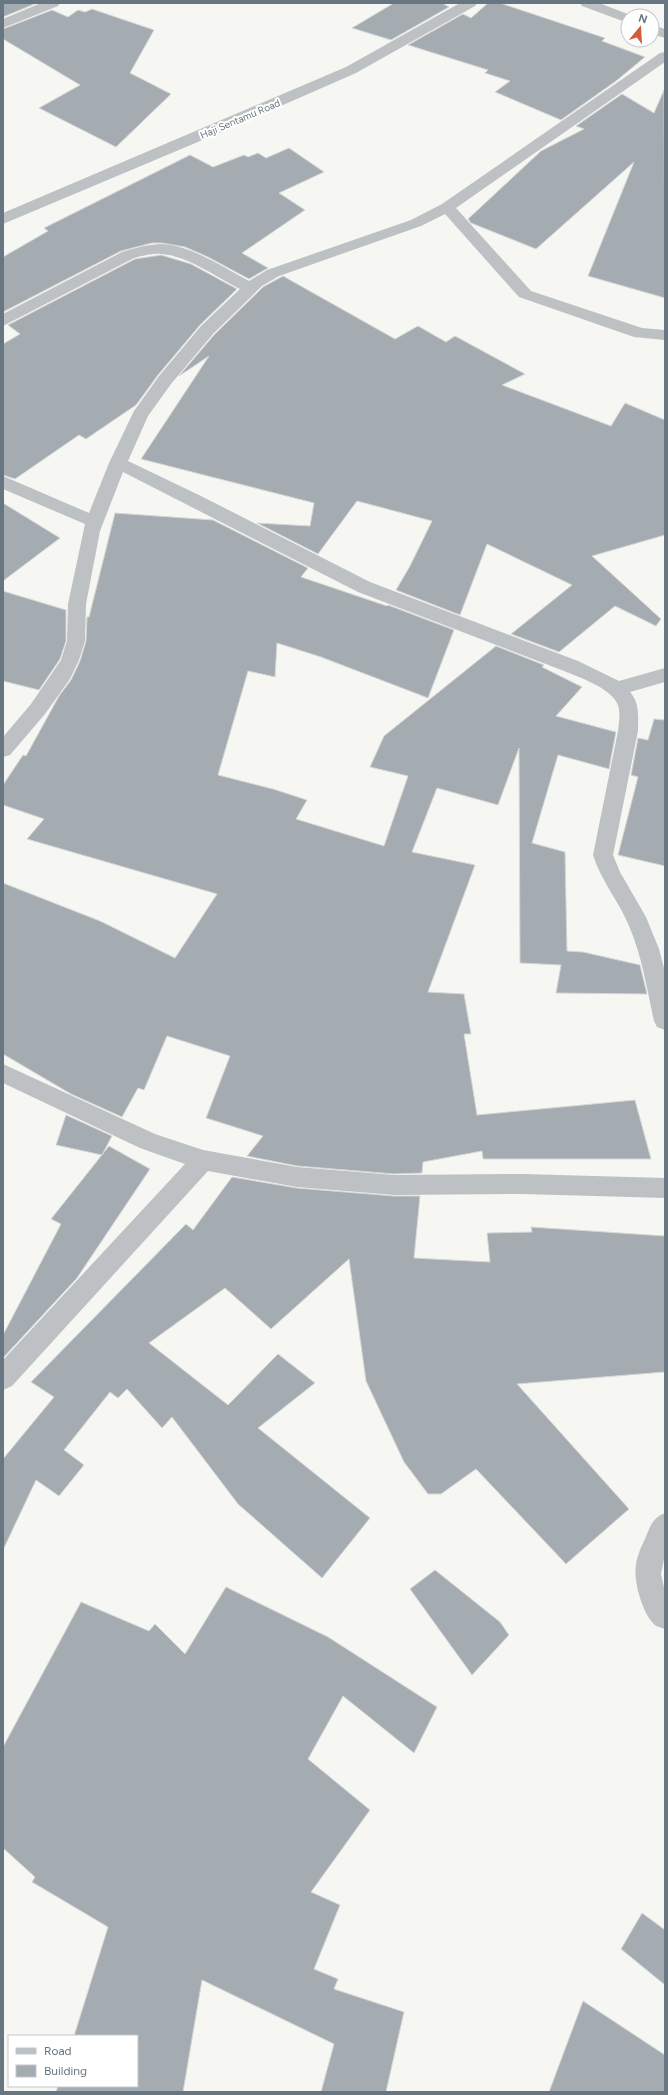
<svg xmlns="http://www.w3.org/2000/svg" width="668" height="2095" viewBox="0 0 668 2095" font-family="Figtree,sans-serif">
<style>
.building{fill:#a5acb1;stroke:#d7d7d6}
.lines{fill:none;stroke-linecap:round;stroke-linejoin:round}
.minor{fill:#bdc1c4;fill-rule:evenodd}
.tertiary{fill:#bdc1c4;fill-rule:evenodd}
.labels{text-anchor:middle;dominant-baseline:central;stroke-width:4;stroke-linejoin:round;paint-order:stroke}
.far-street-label{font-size:10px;fill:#687681;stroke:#fff}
</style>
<rect width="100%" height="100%" fill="#f6f6f3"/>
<path class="building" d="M3,3H37L3,17Z
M394,3H442L449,7L391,40L352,28Z
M488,3H500L605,38L602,41L645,57L616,81L561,120L495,92L510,81L485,73L488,70L408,45L463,14L471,18Z
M92,9L154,30L130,73L171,94L116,147L39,108L80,85L3,39V29L52,10L68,17L78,10L85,12Z
M664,90L665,298L588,276L634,162L536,249L471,223L468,219L541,151L584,129L576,126L622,94L654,113Z
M289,148L324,172L279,193L305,210L242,253L268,268L249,279L208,257L185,247L162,243H152L121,251L3,312V257L48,231L44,228L190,155L213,167L244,155L248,157L258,153L266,158Z
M161,255L191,264L237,289L200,325L158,375L136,405L86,439L79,435L15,479L3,475V344L20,334L8,325L135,259Z
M283,276L395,339L418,326L446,342L455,336L525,374L502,385L611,426L625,403L665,420V535L592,556L661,619L656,626L615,606L559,652L511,634L572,585L487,544L460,615L396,590L410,566L432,521L357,501L318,554L257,523L310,526L314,503L141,459L209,356L179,376L214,335L263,287Z
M3,503L60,538L3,581Z
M115,513L213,520L308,568L301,577L387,606L388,605L454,630L428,698L321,657L277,643L275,677L248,671L218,775L273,789L307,800L296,819L384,846L408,776L370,767L384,736L496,646L544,665L542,667L582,687L556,716L616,732L609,769L558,755L532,843L565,852L567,951L583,952L640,965L647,994L556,993L561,965L520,963L519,748L498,805L437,788L412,852L475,865L428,992L464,994L471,1034H464L477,1115L635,1100L651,1159H483L482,1151L423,1162L422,1173L394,1174L297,1166L247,1156L263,1136L206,1118L230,1056L167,1036L144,1090L138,1088L122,1117L71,1094L3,1054V883L100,921L175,958L217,894L27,839L44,819L3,805V785L23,755L26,756L59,696L71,680L80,661L86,641L87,617H89Z
M3,591L66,610V641L60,659L39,690L3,681Z
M654,719L665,720V866L618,855L638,777L631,775L638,738L648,740Z
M66,1115L112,1136L102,1155L56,1145Z
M109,1146L150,1169L77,1278L3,1358V1335L61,1224L51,1219Z
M232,1177L297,1188L394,1196H420L414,1258L490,1262L487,1233L532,1232L531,1227L665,1236V1372L517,1384L629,1509L566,1564L476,1469L441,1494H428L404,1462L366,1381L349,1259L271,1329L225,1288L149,1343L228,1405L278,1354L315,1383L258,1428L370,1518L322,1578L238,1504L172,1417L162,1428L127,1389L118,1398L110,1392L64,1450L84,1465L59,1496L36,1480L3,1550V1459L54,1397L31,1382L186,1224L193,1230Z
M435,1570L500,1622L509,1635L472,1675L410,1589Z
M226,1587L328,1637L437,1707L414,1753L343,1696L308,1759L370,1810L311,1892L340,1905L314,1969L338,1979L334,1989L404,2012L386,2092H321L334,2044L202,1980L183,2092H56L58,2086H137V2036H74L108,1927L32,1882L35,1877L3,1848V1747L81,1602L149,1631L155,1624L185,1654Z
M642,1913L665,1930V1985L621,1949Z
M583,2001L665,2055V2092H549Z"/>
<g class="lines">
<path class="minor" d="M41,3H60L58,6L3,28V19Z
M460,3H477L475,6L356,73L224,131L3,224V213L346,67Z
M665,52V62L456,208L531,291L642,328L665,330V340L634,337L519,297L445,214L421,226L279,276L262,286L213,334L171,384L148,416L128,461L201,496L370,582L578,661L619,681L665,668V682L630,692C640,703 638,717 638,731L613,855L620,872L646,917L659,949L665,972V1030L657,1027L654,1021C647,989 642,956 629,926C619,901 601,881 593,855L618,731C619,722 621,711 617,703C610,688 579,677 564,671L358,592L123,472L100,531L86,604L85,641L79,660L70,679L45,714L10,755L3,757V737L31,704L61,660L67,641L68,604L85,524L3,489V476L89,513L109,463L134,411L159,376L201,326L240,289C218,278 186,255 161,254C152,253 142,256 134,258L3,326V314L122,252C135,248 149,244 162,244C193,246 222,267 249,281L267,270L411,220L442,204L660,53Z
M3,1064L155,1134L203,1150L297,1167L394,1175L522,1174L665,1178V1198L522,1194L394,1195L297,1187L208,1171L12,1386L3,1390V1360L185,1164L140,1148L3,1083Z
M665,1513V1554L661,1574L665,1592V1629C662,1628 659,1627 656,1626C643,1616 633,1581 636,1565C637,1556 641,1547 645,1539C650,1527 652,1518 665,1513Z"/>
<path class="tertiary" d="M580,3H599L633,16H628V23L582,6Z
M652,25L665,29V38L652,34Z"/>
</g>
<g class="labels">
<g class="far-street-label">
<text transform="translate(240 119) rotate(-23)">Haji Sentamu Road</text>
</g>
</g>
<rect width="668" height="2095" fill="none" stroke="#687681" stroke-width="8"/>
<rect x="8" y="2035" width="130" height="52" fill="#ffffff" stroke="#c3c8cd"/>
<rect x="16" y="2048" width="20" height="6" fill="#bdc1c4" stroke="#c3c8cd"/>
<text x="44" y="2055" font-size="12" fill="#687681">Road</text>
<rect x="16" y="2065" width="20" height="12" fill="#a5acb1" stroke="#c3c8cd"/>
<text x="44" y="2075" font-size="12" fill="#687681">Building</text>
<g transform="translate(640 28) rotate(18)"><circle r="19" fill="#ffffff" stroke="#c3c8cd"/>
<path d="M0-3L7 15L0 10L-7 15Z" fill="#d35b36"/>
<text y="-6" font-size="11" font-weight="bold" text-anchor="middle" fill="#687681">N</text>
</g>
</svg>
